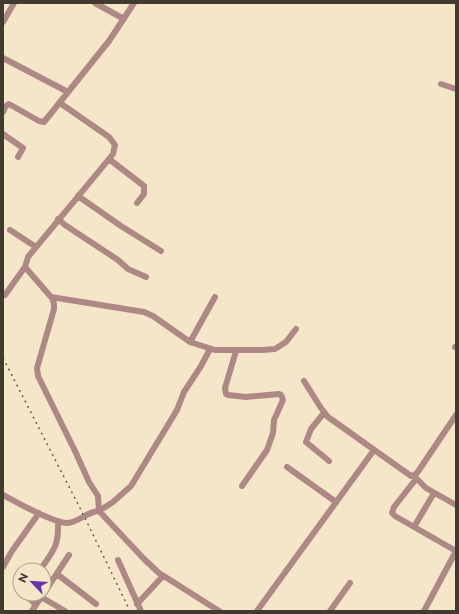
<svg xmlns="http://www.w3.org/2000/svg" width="459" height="614" viewBox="0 0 459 614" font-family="Montserrat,sans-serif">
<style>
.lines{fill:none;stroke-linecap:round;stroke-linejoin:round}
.minor{stroke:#ad8884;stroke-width:6}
.rail{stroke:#696152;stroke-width:1.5;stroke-dasharray:2 4;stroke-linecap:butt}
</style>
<rect width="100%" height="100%" fill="#f5e6c9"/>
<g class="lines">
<path class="minor" d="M95,3L124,19
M3,22L14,3
M3,58L68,92
M441,84L456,89
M60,103L109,137L115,145L113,154L109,159L28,257L25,267L51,297L54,303V309L37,368L38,376L75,451L89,482L98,496L99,511L113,502L131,486L177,410L184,392L201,366L210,349
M3,112L6,106L9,104L39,121L44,122L109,41L134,3
M3,134L23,148L18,157
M109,159L144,186V194L137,203
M78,196L121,226L161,251
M58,219L65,225L118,260L128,269L146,277
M10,230L36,247
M5,295L25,267
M51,297L144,312L153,316L190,342L215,350H262L275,349L286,342L296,329
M190,342L215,297
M455,347H456
M236,351L225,388L226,394L228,395L246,397L279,394L281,395L283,400L274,420L273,433L267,450L242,486
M304,381L321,408L328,417L411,476L414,475L417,473L456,415
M324,413L311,429L306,442L329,461
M287,467L336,502
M415,477L426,488L456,505
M416,479L394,507L392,513L395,516L456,551
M3,495C16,502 55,524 68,523C79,522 88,511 99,511L144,559L159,573L219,611
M414,527L434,493
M118,560L141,611
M3,567L12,551L39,513
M40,570C54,550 59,546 58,521
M57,574L96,604
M44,593L69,555
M27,594V596L36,605
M41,597L65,611
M137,604L163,576
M32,611L43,594
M257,611L374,450
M330,611L350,583
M424,611L456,551"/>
<path class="rail" d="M3,358L84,516L130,611"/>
</g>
<rect width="459" height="614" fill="none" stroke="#403a2f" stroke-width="8"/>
<g transform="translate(32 582) rotate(295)"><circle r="19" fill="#f5e6c9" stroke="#ada18b"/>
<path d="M0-3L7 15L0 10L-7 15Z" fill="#6634ab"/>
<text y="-6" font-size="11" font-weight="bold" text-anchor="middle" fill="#403a2f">N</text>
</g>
</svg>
